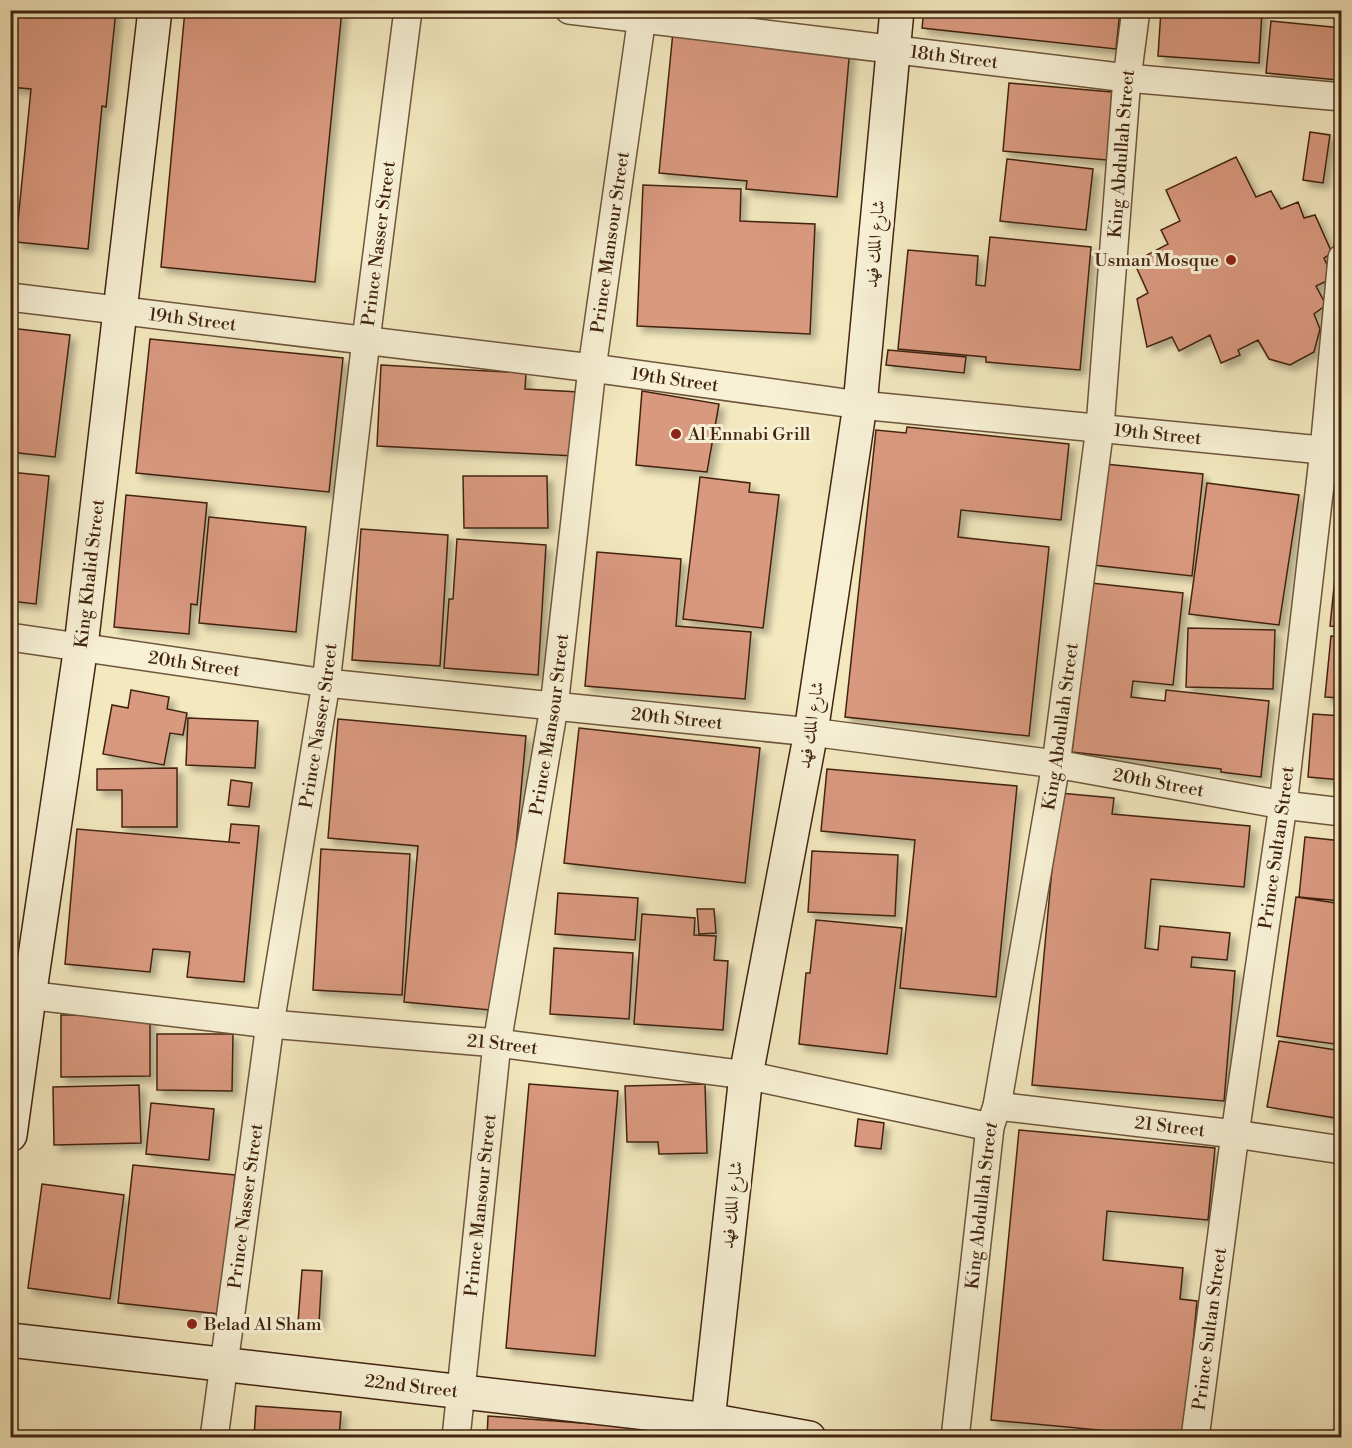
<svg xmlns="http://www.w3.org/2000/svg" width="1352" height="1448" viewBox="0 0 1352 1448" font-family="'Libre Bodoni',Amiri,serif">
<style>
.building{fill:#d9997f;stroke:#422411;stroke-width:1.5;filter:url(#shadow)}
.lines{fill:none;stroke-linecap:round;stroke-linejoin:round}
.street-casing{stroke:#6e553c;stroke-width:30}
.secondary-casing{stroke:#422411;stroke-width:36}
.street{stroke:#f7f0d5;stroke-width:27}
.secondary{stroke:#f7f0d5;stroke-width:33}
.poi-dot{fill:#8f2418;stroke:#f7f0d5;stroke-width:2}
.labels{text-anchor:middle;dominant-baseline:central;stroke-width:6;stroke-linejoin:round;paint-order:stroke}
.street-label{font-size:18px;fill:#422411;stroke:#f7f0d5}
.poi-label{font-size:18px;fill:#422411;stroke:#f7f0d5;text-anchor:start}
</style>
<defs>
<filter id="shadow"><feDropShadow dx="5.5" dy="5.5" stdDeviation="3" flood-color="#0004"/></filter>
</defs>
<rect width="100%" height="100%" fill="#f3e8be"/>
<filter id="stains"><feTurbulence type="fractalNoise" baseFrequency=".00333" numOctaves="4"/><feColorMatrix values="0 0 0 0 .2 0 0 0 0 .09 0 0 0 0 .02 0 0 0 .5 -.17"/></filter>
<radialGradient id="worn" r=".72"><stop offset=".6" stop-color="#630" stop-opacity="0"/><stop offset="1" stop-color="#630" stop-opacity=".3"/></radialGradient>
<path class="building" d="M10,10H116L106,107L102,106L88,249L16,242L31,89L10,87Z
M185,10H342L315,282L161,267Z
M924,10H1120L1116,49L922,28Z
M1161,10H1262L1259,63L1158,56Z
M1271,21L1342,28L1338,80L1266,73Z
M673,32L850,47L837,197L746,189L747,181L659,173Z
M1009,83L1112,92L1107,160L1003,151Z
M1310,132L1330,135L1323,183L1303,180Z
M1236,157L1256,197L1271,191L1281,209L1298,202L1304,218L1315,215L1332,253L1324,258L1333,278L1316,286L1326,305L1314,314L1320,329L1314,352L1290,365L1269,359L1258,340L1238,350L1240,355L1221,363L1210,335L1179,351L1172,337L1147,347L1137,299L1148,293L1134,262L1168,244L1161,230L1180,221L1166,190Z
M1007,159L1093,169L1086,230L1000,221Z
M643,185L741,189L740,221L815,224L810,334L637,326Z
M990,237L1091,247L1080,370L986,362V357L898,349L908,250L978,256L976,285L985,286Z
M10,328L70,335L55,457L10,452Z
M150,339L343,358L329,492L136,473Z
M888,350L966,357L964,373L886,365Z
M381,365L526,373L525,389L579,392L575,456L377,446Z
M642,391L719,404L707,472L636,465Z
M907,427L1069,444L1061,520L961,510L958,537L1049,547L1029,736L845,717L876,430L906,433Z
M1105,464L1203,474L1192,576L1093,565Z
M10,472L49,476L36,604L10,601Z
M463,476H547L548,528H464Z
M700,477L750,483L749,492L779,495L763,628L683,619Z
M1207,483L1299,495L1279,625L1189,614Z
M126,495L207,503L197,605L191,604L189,634L114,627Z
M1342,509V627L1330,626Z
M209,517L306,527L296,632L199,623Z
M361,529L448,535L440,666L352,660Z
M457,539L546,545L538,675L444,668L449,599H453Z
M597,552L681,559L676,626L751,632L745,699L585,686Z
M1091,583L1183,593L1173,685L1133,681L1131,697L1165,701L1166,690L1269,701L1261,777L1221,772V769L1072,752Z
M1188,628L1275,630L1273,689L1186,687Z
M1331,636L1342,637V698L1325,697Z
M131,690L169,697L167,709L187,713L183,735L170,733L164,765L103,754L112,705L128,708Z
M1313,714L1342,716V780L1308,777Z
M188,718L258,721L255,768L186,765Z
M338,719L526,736L501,1011L404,1002L418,846L328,838Z
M579,728L760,748L745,883L564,863Z
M177,768V827H122V790H97V769Z
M827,769L1017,786L996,997L900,988L915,840L821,831Z
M231,780L252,783L249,807L228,805Z
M1059,793L1114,798L1112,814L1250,826L1244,887L1151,879L1145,948L1158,950L1160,926L1230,933L1227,960L1192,957L1191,967L1235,971L1224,1101L1032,1085Z
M231,824L259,826L244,982L187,977L190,952L153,949L150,972L65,964L77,829L240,843L229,842Z
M1305,837L1342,841V901L1299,897Z
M321,849L410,854L402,995L313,990Z
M812,851L898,855L895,916L808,912Z
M558,893L638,898L635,940L555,934Z
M1296,897L1342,904V1045L1277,1036Z
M697,909H714L716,933L699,934Z
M642,914L695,918L694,935L716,936L714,960L728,961L723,1030L634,1024Z
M816,920L902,928L887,1054L799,1044L806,973H810Z
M554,948L633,953L629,1019L550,1014Z
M61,1015H150V1076L61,1077Z
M157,1034H233L232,1091L157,1090Z
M1279,1041L1342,1051V1119L1267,1107Z
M529,1084L618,1091L595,1356L506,1348Z
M705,1084L707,1153L659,1154L658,1142H627L625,1086Z
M139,1085L141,1143L54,1145L53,1087Z
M151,1103L214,1109L209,1160L146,1154Z
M858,1119L884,1123L881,1149L855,1146Z
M1019,1130L1215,1148L1208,1220L1107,1211L1103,1260L1183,1268L1180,1299L1197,1301L1184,1438L991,1420Z
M133,1165L235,1175L220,1314L118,1303Z
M42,1184L124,1195L110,1299L28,1288Z
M302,1270L322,1271L319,1324L298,1323Z
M256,1406L341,1412L339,1438H254Z
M488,1416L660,1429L659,1438H487Z"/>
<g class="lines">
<defs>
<g id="street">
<path id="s1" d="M569,10L1127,78L1342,97"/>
<path id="s2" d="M10,297L592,368L860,405L1342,452"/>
<path id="s3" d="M10,637L326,683L811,732L1056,764L1283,805L1342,812"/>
<path id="s4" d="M10,993L270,1024L497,1043L746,1075L990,1127"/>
<path id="s5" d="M997,1106L1235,1134L1342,1150"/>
<path id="s6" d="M214,1438L270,1024L326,683L366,340L408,10"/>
<path id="s7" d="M456,1438L497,1043L554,707L592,368L643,10"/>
<path id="s8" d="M955,1438L990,1127L997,1106L1056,764L1100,427L1127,78L1136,10"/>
<path id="s9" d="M1195,1438L1235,1134L1283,805L1324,450L1342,258"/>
</g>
<g id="secondary">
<path id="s10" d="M10,1135L29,997L81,646L155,10"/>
<path id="s11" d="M10,1340L708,1420L809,1438"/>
<path d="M706,1438L746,1075L811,732L860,405L897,10"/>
</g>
</defs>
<use href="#street" class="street-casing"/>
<use href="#secondary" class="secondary-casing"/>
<use href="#street" class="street"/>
<use href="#secondary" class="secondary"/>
</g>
<g class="poi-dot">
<circle cx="1231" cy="260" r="6"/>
<circle cx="676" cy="434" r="6"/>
<circle cx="192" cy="1324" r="6"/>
</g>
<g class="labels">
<g class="street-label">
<text stroke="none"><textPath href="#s1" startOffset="388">18th Street</textPath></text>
<text stroke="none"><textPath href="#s8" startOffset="1296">King Abdullah Street</textPath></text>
<text stroke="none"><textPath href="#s7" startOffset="1206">Prince Mansour Street</textPath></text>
<text stroke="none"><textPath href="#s6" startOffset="1206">Prince Nasser Street</textPath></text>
<text transform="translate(875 244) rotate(-85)">شارع الملك فهد</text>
<text stroke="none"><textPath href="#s2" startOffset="184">19th Street</textPath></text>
<text stroke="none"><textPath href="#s2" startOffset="670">19th Street</textPath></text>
<text stroke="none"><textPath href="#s2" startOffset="1156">19th Street</textPath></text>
<text stroke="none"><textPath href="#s10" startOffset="567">King Khalid Street</textPath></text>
<text stroke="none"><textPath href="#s3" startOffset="186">20th Street</textPath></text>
<text stroke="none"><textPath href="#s3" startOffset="672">20th Street</textPath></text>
<text stroke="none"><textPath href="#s7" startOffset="720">Prince Mansour Street</textPath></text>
<text stroke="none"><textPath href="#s6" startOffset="720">Prince Nasser Street</textPath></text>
<text transform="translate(811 725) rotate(-81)">شارع الملك فهد</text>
<text stroke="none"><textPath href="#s8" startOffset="720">King Abdullah Street</textPath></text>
<text stroke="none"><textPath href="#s3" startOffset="1158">20th Street</textPath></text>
<text stroke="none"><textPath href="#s9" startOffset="596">Prince Sultan Street</textPath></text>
<text stroke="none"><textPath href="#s4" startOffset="495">21 Street</textPath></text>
<text stroke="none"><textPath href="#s5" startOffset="174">21 Street</textPath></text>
<text stroke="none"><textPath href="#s6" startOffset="234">Prince Nasser Street</textPath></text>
<text stroke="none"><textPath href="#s7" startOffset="234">Prince Mansour Street</textPath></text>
<text transform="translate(732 1205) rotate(-84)">شارع الملك فهد</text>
<text stroke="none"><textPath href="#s8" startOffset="234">King Abdullah Street</textPath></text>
<text stroke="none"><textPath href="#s9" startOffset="110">Prince Sultan Street</textPath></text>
<text stroke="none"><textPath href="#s11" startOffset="404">22nd Street</textPath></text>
</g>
<g class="poi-label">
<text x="1219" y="260" text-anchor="end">Usman Mosque</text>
<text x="688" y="434">Al Ennabi Grill</text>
<text x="204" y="1324">Belad Al Sham</text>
</g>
</g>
<rect width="1352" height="1448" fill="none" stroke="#f3e8be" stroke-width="36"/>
<rect x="12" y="12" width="1328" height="1424" fill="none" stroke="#422411" stroke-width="3"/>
<rect x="18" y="18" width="1316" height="1412" fill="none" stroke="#422411" stroke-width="1.5"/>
<rect width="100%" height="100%" filter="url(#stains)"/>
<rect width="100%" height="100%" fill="url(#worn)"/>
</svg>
